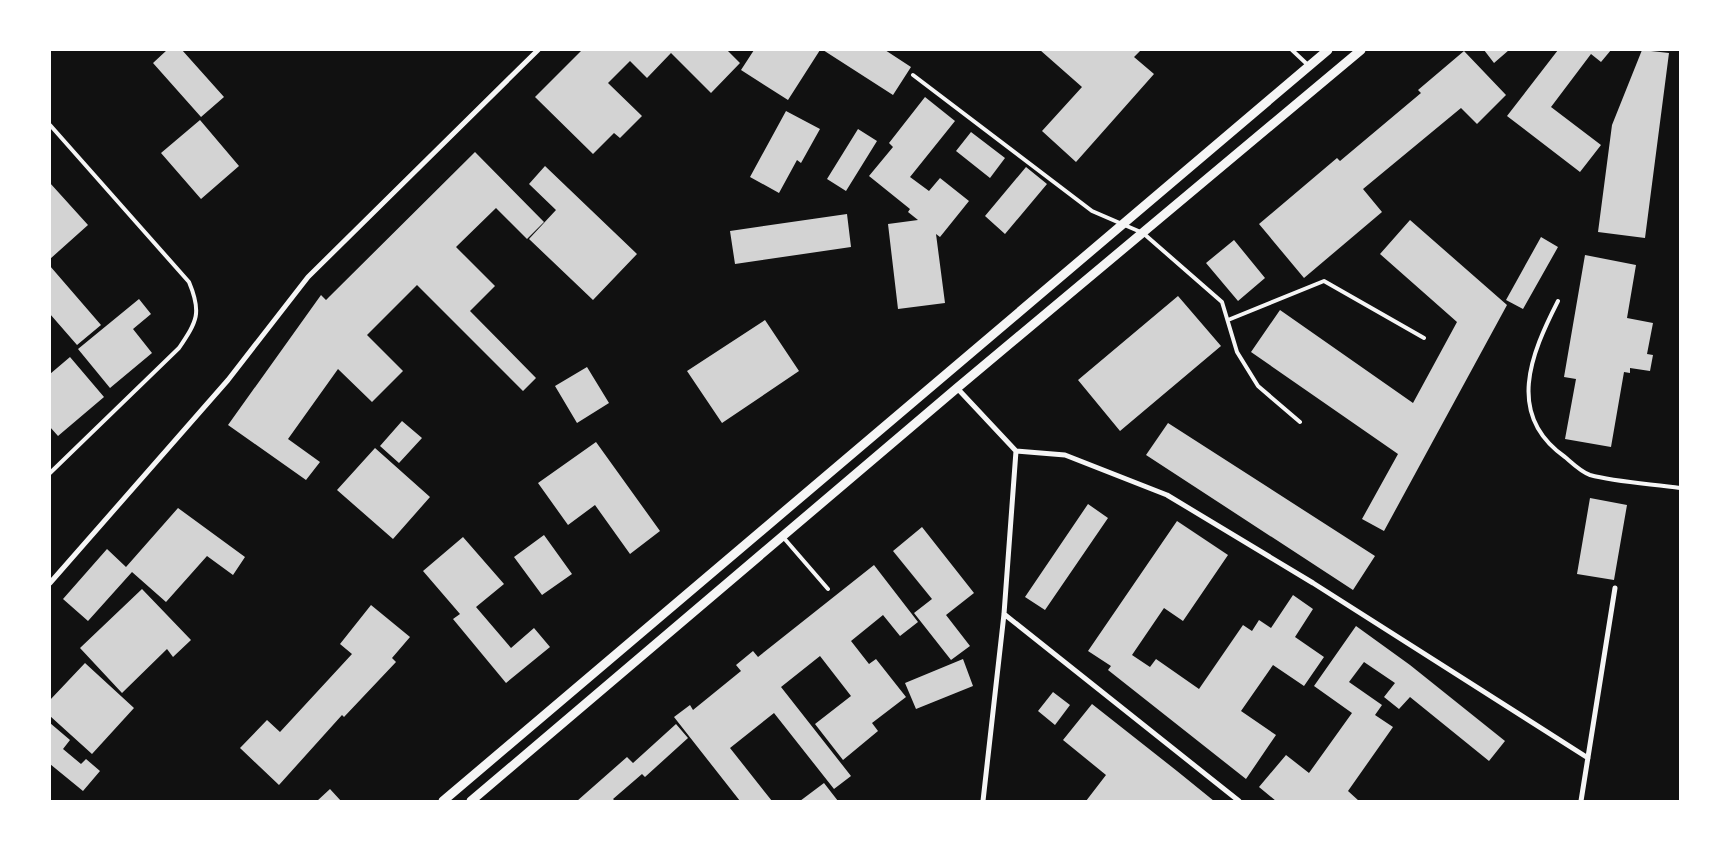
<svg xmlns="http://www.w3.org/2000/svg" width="1730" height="851" viewBox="0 0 1730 851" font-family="Lato,sans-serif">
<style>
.building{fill:#d3d3d3}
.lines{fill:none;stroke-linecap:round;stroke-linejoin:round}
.service{stroke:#f5f5f5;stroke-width:4}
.minor{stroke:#f5f5f5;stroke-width:5}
.tertiary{stroke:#f5f5f5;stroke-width:9}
</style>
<rect width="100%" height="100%" fill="#111"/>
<path class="building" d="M167,50H182L224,97L201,117L153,63Z
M582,50H727L740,63L711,93L671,53L647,78L630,61L608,83L642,116L620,138L614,133L593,154L535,97Z
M754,50H820L788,100L741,70Z
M823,50H885L911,67L893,95Z
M1040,50H1141L1134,57L1154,74L1076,162L1042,131L1082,87Z
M1484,50H1509L1494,63Z
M1558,50H1611L1601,62L1591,54L1551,107L1601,145L1580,172L1507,116Z
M1642,50L1669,53L1645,238L1598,232L1612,125Z
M1464,51L1506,95L1477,124L1461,108L1363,189L1382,212L1304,278L1259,224L1337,158L1340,161L1421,93L1418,90Z
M925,97L955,121L910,177L929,191L940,178L969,201L940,237L936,234L945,303L898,309L888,224L918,220L908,212L910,209L869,176L893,147L889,143Z
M786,111L820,129L801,163L797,160L779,193L750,177Z
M200,120L239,166L201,199L161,153Z
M858,129L877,141L846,191L827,179Z
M971,132L1005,158L990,178L956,151Z
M475,152L544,222L527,239L496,208L456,247L495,286L470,311L536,378L523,391L417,285L367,335L403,371L372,402L338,369L288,439L320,462L306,480L228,425L321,295L326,300L329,297Z
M545,166L637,254L593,300L529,239L556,210L529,184Z
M1026,167L1047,184L1005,234L985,216Z
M50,183L88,225L50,259Z
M847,214L851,247L735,264L730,231Z
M1410,220L1507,305L1384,531L1362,519L1398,454L1251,352L1280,310L1413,403L1457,322L1380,254Z
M1541,237L1558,247L1523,309L1506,300Z
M1234,240L1265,278L1238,301L1206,263Z
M1585,255L1636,265L1627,318L1653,323L1647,354L1653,355L1650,371L1630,368V373L1624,372L1611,447L1565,439L1576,379L1564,377Z
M50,266L101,325L77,345L50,314Z
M1178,296L1221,346L1120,431L1078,380Z
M139,299L151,314L133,329L152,353L110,388L78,349Z
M765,320L799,371L722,423L687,371Z
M70,357L104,397L58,436L50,427V374Z
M587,367L609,403L577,423L555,386Z
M402,421L422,438L399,463L380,446Z
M1168,423L1375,556L1353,590L1146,455Z
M596,442L660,531L630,554L595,505L568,525L538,483Z
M375,448L430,497L393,539L337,490Z
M1590,498L1627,505L1614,580L1577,574Z
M1088,504L1108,518L1045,610L1025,597Z
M178,508L245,557L233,575L207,556L166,602L132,572L88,621L63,599L107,549L126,567Z
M1177,521L1228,555L1183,621L1164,608L1132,655L1150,667L1156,659L1199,689L1243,625L1252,631L1259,620L1271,628L1293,595L1313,609L1295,637L1324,657L1304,686L1273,665L1241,711L1276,735L1246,779L1108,670L1111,666L1088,651Z
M922,527L974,593L946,615L970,646L951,660L914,613L932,599L893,551Z
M544,535L572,574L542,595L514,557Z
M463,537L504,584L476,607L511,648L534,628L550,647L506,683L453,619L460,614L423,571Z
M874,565L918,622L900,636L883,615L851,641L869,664L876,659L906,697L872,723L878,731L843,760L815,724L851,696L820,656L781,687L851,776L834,789L774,713L730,748L772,801H740L674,717L690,705L693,710L741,671L736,665L753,651L758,657Z
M142,589L191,640L173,657L167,649L122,693L80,648Z
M371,605L410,637L392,658L396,662L344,717L342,715L279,785L240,748L267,720L280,732L352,654L340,644Z
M1356,626L1410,665L1505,741L1489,761L1410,697L1399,709L1384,697L1395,683L1364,662L1349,682L1382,705L1375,715L1393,727L1348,791L1359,801H1276L1259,787L1286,755L1309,773L1352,713L1314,686Z
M963,659L973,686L916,709L905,683Z
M85,663L134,708L92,754L50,716V700Z
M1053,692L1070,705L1055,725L1038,711Z
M1092,704L1177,771L1214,801H1086L1106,775L1063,740Z
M50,723L70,740L63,749L81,764L86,759L100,771L83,791L50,764Z
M676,724L688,738L645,777L642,774L613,799L615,801H577L627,757L633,763Z
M824,783L838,801H800Z
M330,789L341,801H317Z"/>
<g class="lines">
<path class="service" d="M1292,50L1309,66
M913,75L1092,211L1143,233L1222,302L1237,352L1258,386L1300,422
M50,125L189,282C202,313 197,321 179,348L50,473
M1558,301C1531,354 1505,415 1565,457C1572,463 1581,472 1590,475C1615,482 1653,484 1680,488
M1228,320L1324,281L1424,338
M783,537L828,589"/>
<path class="minor" d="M957,388L1016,451L1004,614L983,801
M1016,451L1065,455L1167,495L1313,583L1588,758
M50,583L228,380L308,277L538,50
M1004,614L1239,801
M1581,801L1615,588"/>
<path class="tertiary" d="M443,801L1328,50
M471,801L957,388L1361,50"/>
</g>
<rect width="1730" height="851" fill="none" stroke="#ffffff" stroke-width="102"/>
</svg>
